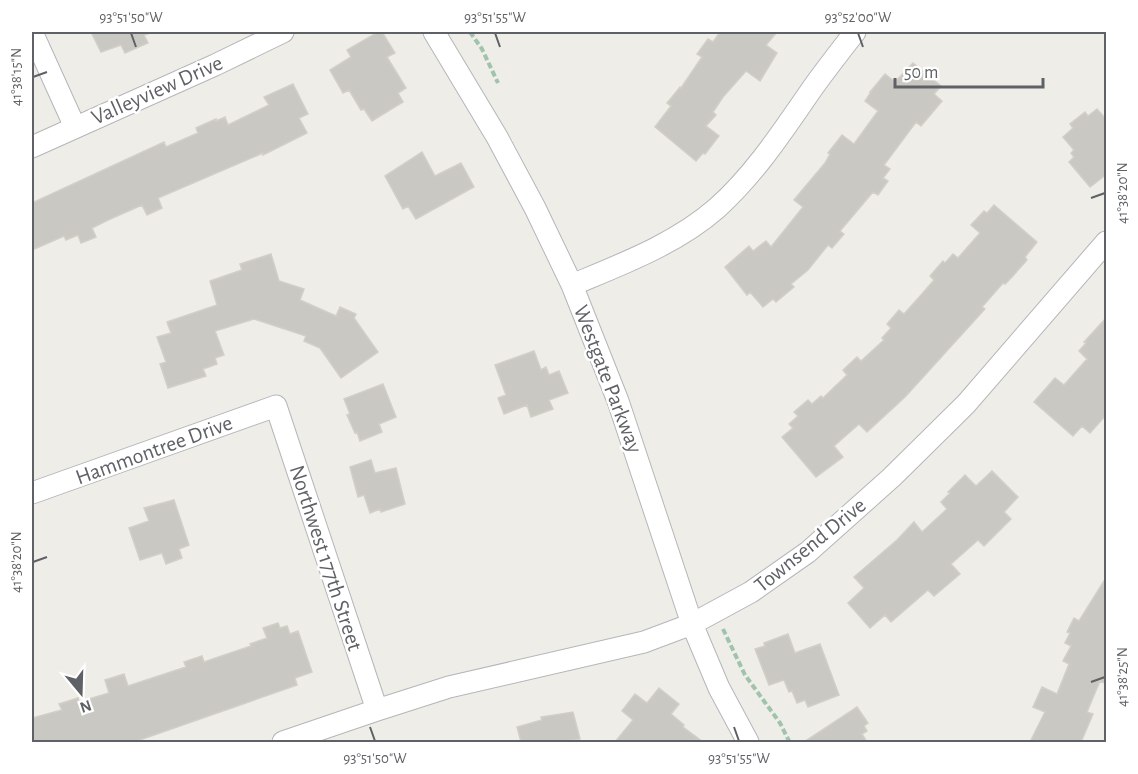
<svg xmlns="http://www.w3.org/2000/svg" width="1138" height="774" viewBox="0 0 1138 774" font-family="'Alegreya Sans',sans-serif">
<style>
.building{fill:#cac8c3;stroke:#d3cfc6;stroke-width:1.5}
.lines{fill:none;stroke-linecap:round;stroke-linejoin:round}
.street-casing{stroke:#b4b6ba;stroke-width:23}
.path{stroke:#a0c3ac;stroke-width:4;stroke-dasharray:6 3;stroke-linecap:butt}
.street{stroke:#fff;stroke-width:21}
.ticks{fill:none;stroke:#5e6165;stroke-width:2}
.labels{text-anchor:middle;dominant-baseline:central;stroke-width:5;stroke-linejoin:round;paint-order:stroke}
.street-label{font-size:22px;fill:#5e6165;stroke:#fff}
.neatline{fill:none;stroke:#5e6165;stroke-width:2}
.ticks-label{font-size:15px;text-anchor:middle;fill:#5e6165}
</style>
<rect width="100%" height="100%" fill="#efede7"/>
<path class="building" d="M91,32H153L144,35L148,43L125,53L121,45L101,52Z
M378,32H382L395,53L387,57L406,88L398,93L403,102L372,121L364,109L361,110L349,90L343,93L330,70L351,57L347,50Z
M720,32H777L766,45L777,53L760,81L746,71L723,97L713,112L716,115L706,126L719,136L705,154L703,153L696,161L655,127L671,106L667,103L680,87L681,88L702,57L697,54L708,39L713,42Z
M913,63L941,86L934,94L942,101L921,126L916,122L884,165L890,169L883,178L888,181L878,195L873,192L840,231L844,234L832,248L828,245L808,270L791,284L794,287L776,302L773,299L763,307L750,292L747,295L725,267L749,246L753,251L766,241L771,247L803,207L794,200L825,163L830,154L828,153L842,135L854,144L878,111L865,101L871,92H870L885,74L895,82Z
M293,84L308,114L299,118L307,133L263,155V153L158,198L162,208L147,215L142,205L108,220L92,228L96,237L81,243L78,235L66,240L64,236L32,250V203L164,142L166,147L198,133L196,128L216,119V121L225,117L228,125L269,105L264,97Z
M1097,109L1107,120V174L1090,187L1069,162L1074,157L1071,153L1074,150L1063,137L1073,128L1070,124L1085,112L1088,116Z
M422,152L435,176L461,163L474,187L416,219L408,206L403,209L385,176Z
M994,205L1037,242L1025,257L1027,260L1012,277L1005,284L1003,283L982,307L985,309L905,397L867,432L859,424L834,446L843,457L816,477L782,437L793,428L789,424L798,416L794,412L808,400L812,404L821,396L823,398L847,375L843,370L857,357L861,361L884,340L882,338L891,328L887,324L899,310L904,314L921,295L934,280L930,276L943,261L945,263L953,254L958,258L980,233L971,225L984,211L987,213Z
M271,254L279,281L304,289L300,300L336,316L340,307L356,314L354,318L378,352L341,378L320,348L304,341L306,336L254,319L215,331L224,355L215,358L217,364L203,369L206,376L168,388L160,364L166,362L157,337L171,333L167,322L217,305L210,281L242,270L240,264Z
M1107,317V414L1090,433L1082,426L1073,436L1034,402L1055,378L1064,385L1087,359L1079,351L1086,343L1084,342Z
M534,351L541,370L546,367L549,375L559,371L568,393L549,400L553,409L531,417L527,405L504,414L498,398L506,395L495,365Z
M383,384L396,417L379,424L382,432L360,441L357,432L355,433L347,415L350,414L344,399Z
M371,460L375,473L396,468L405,504L381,512L380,509L370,513L364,495L358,497L350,467Z
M992,471L1018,497L1004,512L1011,519L984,546L978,540L951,564L960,574L934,596L928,590L891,622L885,615L870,628L848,603L864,588L854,577L897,540L914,522L922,532L947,509L941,502L950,493L948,492L965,475L976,486Z
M174,500L189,545L179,549L182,558L166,564L162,553L140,560L129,528L149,521L144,508Z
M1107,576V684L1100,681L1087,712L1093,714L1081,742H1030L1045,712L1033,707L1042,687L1057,694L1069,664L1063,661L1071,646L1065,643L1070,633L1067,632L1074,618L1079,621Z
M278,623L280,628L287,626L290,634L298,631L312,672L295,678L297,685L134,742H32V718L62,710L59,704L78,698L79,702L109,693L105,680L124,674L128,686L186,667L184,662L202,656L204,662L251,646L250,644L267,638L263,628Z
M788,634L795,653L820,644L839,695L808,707L805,700L797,703L792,691L789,692L784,680L769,685L755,649L765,646L764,643Z
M659,688L679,704L671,714L684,725L683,727L703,742H615L633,720L622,711L635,694L647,703Z
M857,707L868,723L864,726L867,731L862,734L867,742H804Z
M573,712L580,739L563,742H521L517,727L542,720L541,717Z"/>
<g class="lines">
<defs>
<path id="street" d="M32,32L75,127
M434,32L497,137L535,208L572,285L618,401L692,624L719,688L748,742
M32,147L215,65L283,32
M572,285C622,264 676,244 717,208C756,173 784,129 814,86C827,68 841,50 855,32
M32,493L276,406L377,710
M283,742L377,710L449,687L644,642L692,624L751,592L808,552L892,477L966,404L1106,242"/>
</defs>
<use href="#street" class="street-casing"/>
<path class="path" d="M470,32L482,49L498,83
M723,629L745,675L780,723L789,741"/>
<use href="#street" class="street"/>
</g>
<path class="ticks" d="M131,33L136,47M495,33L500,47M858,33L863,47M33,77L47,72M1091,198L1105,193M33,562L47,557M1091,682L1105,677M370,727L375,741M734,727L739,741"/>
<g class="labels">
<g class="street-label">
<text transform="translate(157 90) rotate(-24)">Valleyview Drive</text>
<text transform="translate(608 379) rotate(69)">Westgate Parkway</text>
<text transform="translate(154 450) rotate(-20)">Hammontree Drive</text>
<text transform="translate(810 545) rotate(-39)">Townsend Drive</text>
<text transform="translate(326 558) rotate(72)">Northwest 177th Street</text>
</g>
</g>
<rect width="1138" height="774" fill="none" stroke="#ffffff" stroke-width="66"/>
<g transform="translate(81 693) rotate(161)" stroke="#ffffff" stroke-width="4.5" paint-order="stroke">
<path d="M0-4.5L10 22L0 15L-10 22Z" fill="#5e6165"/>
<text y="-9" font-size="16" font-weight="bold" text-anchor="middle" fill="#5e6165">N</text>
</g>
<path d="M895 78v9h148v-9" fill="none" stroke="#5e6165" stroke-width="3"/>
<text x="904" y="78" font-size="18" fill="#5e6165" stroke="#ffffff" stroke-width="4.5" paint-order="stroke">50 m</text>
<rect x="33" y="33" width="1072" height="708" class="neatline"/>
<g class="ticks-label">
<text x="131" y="22">93°51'50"W</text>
<text x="495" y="22">93°51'55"W</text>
<text x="858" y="22">93°52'00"W</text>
<text transform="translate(16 77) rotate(-90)" y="5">41°38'15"N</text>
<text transform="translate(1122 193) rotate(-90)" y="5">41°38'20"N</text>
<text transform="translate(16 562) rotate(-90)" y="5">41°38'20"N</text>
<text transform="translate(1122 677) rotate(-90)" y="5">41°38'25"N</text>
<text x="375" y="763">93°51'50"W</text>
<text x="739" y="763">93°51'55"W</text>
</g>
</svg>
